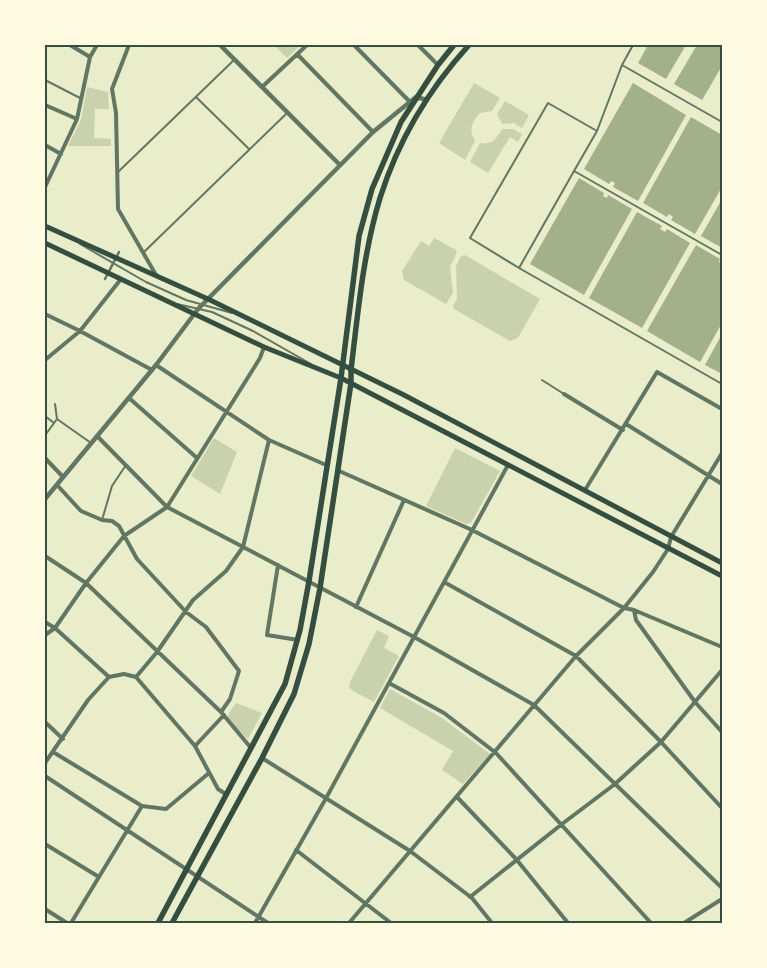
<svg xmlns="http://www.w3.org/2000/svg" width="767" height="968" viewBox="0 0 767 968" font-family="'Noto Sans',sans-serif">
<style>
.green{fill:#cad2ad}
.water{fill:#a3b18a}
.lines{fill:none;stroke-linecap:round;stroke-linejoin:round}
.service{stroke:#617663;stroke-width:2}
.pedestrian{stroke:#617663;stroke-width:2.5}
.minor{stroke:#617663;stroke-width:4}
.tertiary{stroke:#617663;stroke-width:4.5}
.secondary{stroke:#344e41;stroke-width:5}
.primary{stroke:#344e41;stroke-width:5.5}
.neatline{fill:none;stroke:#344e41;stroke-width:2}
</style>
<rect width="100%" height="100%" fill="#e9edc9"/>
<path class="green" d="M274,45H301L287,58Z
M474,83L500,98L492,111L480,113C472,122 468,130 475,141L465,160L439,143Z
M87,87L108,92L109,109H95L94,138L111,139V146H68L81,120Z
M505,101L529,115L522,128L514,123L502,124L497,114Z
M502,129H513L522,134L518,142L510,137L488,173L470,162L480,143C492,145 496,139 502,129Z
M434,238L456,250L457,252L450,267L453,293L446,304L404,280L402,271L421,241L429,246Z
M465,255L540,299L518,338L510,341L454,309L453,305L457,299L456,266L461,256Z
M214,438L237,452L220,494L191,476Z
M455,448L500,471L471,523L466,524L426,506Z
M377,630L389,636L384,648L399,656L374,702L353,691L349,687L350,682Z
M390,689L442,718L490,754L463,784L442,770L453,751L380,708Z
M236,703L262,713L248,739L227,720L229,713Z"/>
<path class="water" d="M648,45H686L666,79L638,63Z
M697,45H722V66L702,100L674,84Z
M633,83L686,115L638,201L613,187L615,183L611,181L609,184L584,169Z
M691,117L722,135V187L695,234L671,220L673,217L669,214L667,217L643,203Z
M579,178L604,193L603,196L607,198L608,195L632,209L584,295L530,264Z
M722,199V248L701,236Z
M637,212L662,226L660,229L665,232L667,229L690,243L642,328L589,298Z
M696,245L720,259L719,262L722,264V323L700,362L647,331Z
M722,334V374L705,365Z"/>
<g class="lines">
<path class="service" d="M622,65L633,45
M45,80L82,99
M196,97L249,149
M597,131L622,65L722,122
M117,173L234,60
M80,244L146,282L186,300L232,313
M144,252L287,113
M722,255L574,171L519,268L722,384
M519,268L470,238L548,103L597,131L574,171
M177,304L212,312L253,331L311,364
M542,380L564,394
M55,404L57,419L91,443
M45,416L54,423
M46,434L57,419
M102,520L112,486L126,465"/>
<path class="pedestrian" d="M105,279L119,252"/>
<path class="minor" d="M70,45L90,57
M129,45L112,89L116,113L118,209L156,275
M354,45L410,102
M418,45L438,65
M297,54L373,132
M262,87L307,45
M45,105L77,119
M45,145L61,154
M45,187L77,119L90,57L97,45
M45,314L80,331L152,370
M45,360L80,331L121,279
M156,365L269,440L326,465
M564,394L623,430
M129,398L197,458
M626,424L722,484
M97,436L167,507L414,637L534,705L722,888
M45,458L63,477
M337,470L472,530L624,608L634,610L722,647
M57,485L81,511L102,520L112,521L119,526L137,559L186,612L206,627L239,671L230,699L221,712
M585,490L657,372L722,409
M45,556L86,583L221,712L251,748
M278,565L267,635L298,640
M444,582L576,656L661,742L722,808
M356,607L404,500
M634,610L636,620L695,702L722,732
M45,622L55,628L109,677
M45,635L55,628L86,583L124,536L167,507L260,358L264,347
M136,677L195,746L218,789L227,795
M389,683L444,713L496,753L651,923
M45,722L63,739
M195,746L224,715
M53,752L142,806L166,809L209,773
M262,758L410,851L472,898L492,923
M45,763L88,700L109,677L124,674L136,677L157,652L193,600L226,571L243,547L269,440
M45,776L268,923
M457,797L516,859L568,923
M45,844L99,877
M296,850L391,923
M470,897L562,824L615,784L661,742L722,670
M45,909L67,923
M71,923L142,806
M255,923L325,800L508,465
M349,923L576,656L624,608L653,572L668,549L671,537L722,453
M684,923L722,899"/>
<path class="tertiary" d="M220,45L340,165
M45,499L156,365L198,309L373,132L416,97L427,100"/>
<path class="secondary" d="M45,226L208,299L404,395L722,563
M45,243L264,347L341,378L722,576"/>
<path class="primary" d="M158,923L285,684L300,630L309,581L341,378L359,236L372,189L401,122L438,65L454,45
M172,923L262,758L294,694L309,644L320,588L351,383V370C358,312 363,254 380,198C398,141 429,89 469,45"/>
</g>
<rect width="767" height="968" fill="none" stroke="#fefae0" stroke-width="92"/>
<rect x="46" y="46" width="675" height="876" class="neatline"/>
</svg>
